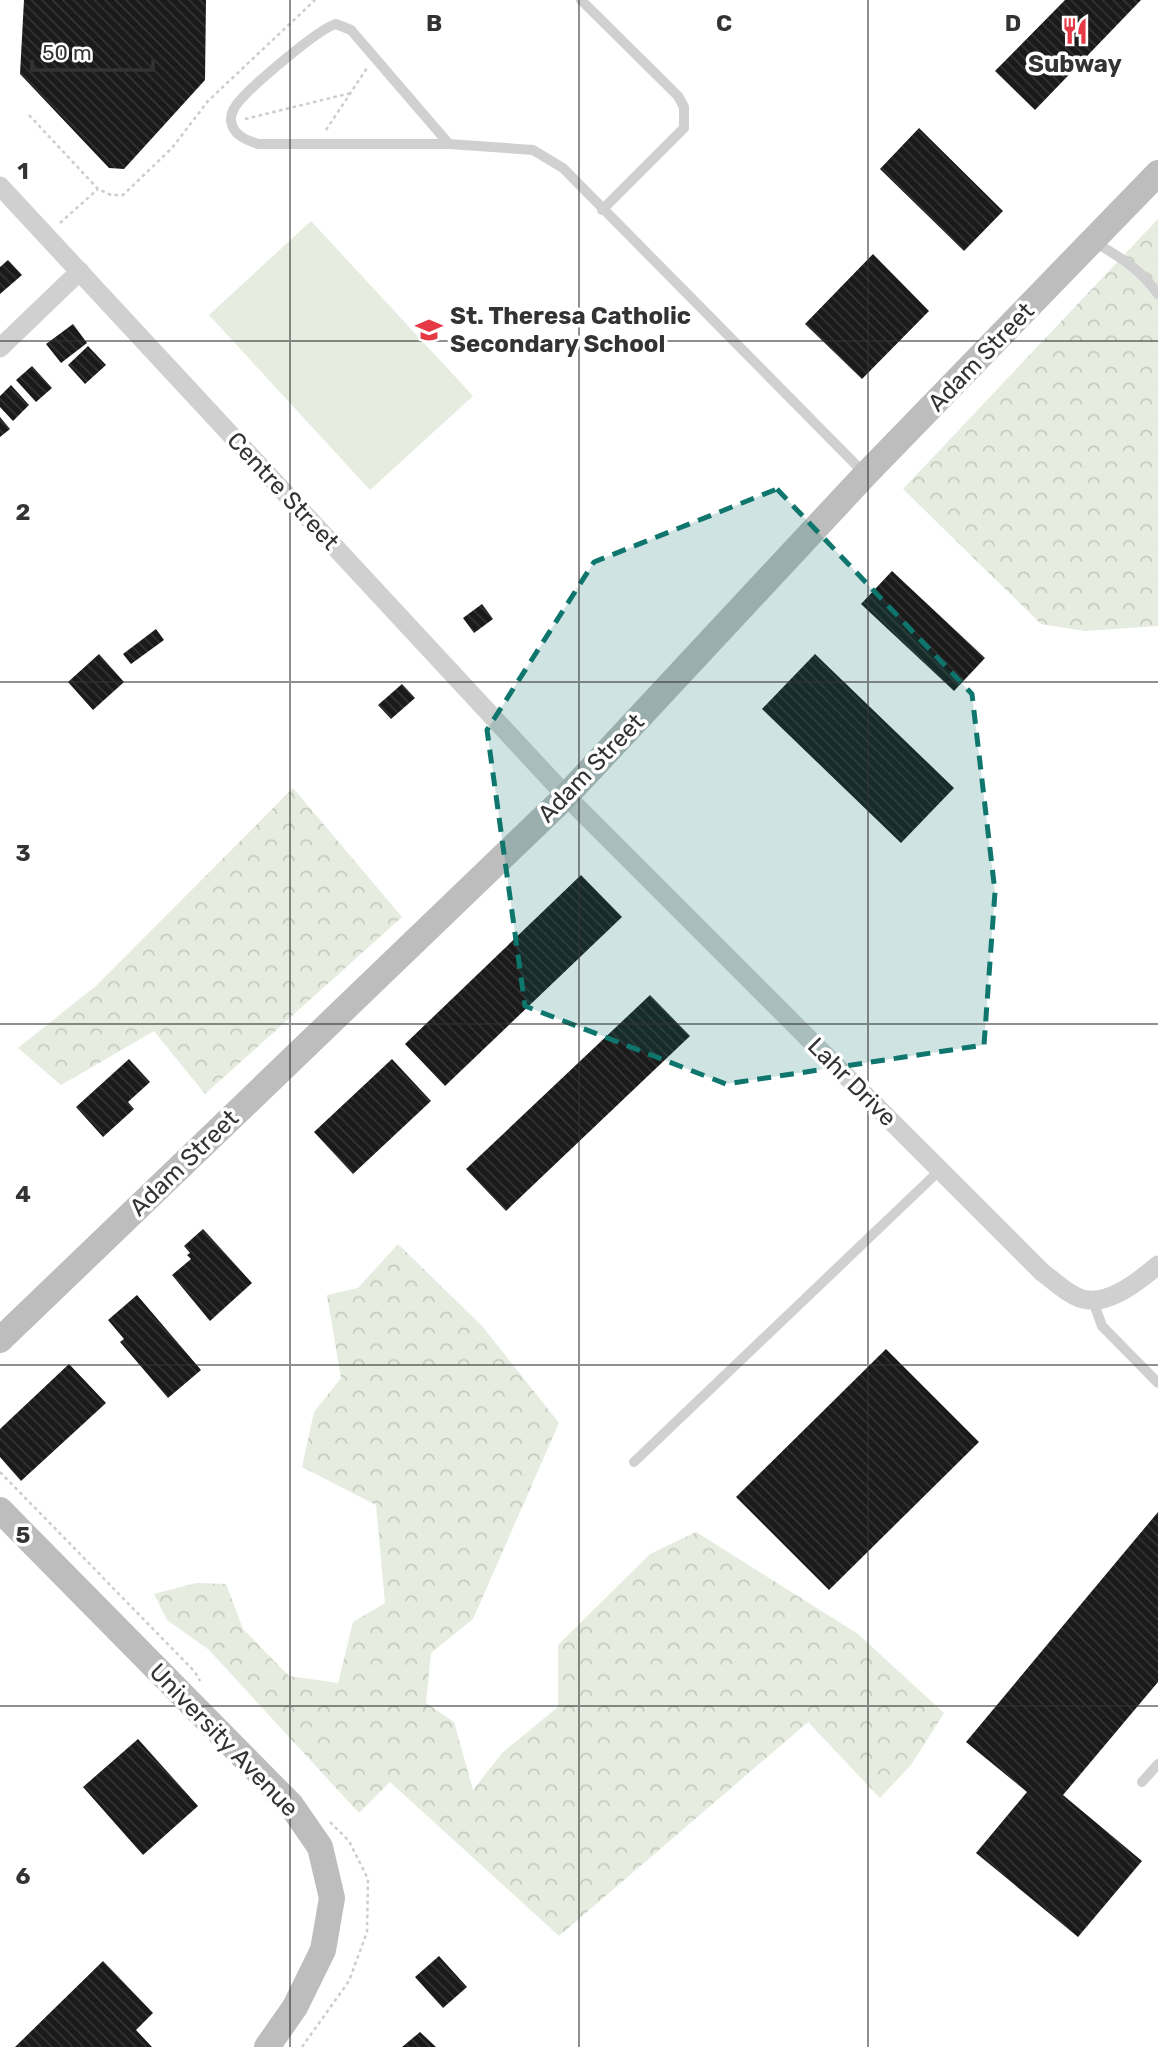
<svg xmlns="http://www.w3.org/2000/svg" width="1158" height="2047" viewBox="0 0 1158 2047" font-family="Rubik,sans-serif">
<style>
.grass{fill:#e6ecdf}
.forest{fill:url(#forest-crowns)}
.building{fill:url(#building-back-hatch)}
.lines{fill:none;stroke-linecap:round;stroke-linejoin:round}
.path{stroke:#cdcdcd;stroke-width:2.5;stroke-dasharray:3.5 3.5;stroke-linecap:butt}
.lane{stroke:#d0d0d0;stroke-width:10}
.street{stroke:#d0d0d0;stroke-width:19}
.secondary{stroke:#bdbdbd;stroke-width:26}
.marked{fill:#0f766e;fill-opacity:0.2;stroke:#0f766e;stroke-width:5;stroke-dasharray:14 9;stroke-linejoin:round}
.grid{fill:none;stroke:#333;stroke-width:2;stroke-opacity:0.55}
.labels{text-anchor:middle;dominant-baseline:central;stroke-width:7;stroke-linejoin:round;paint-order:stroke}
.poi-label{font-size:24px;font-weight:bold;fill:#333;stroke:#fff}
.street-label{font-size:24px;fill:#333;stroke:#fff}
.grid-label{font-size:23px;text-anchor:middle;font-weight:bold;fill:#333;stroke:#fff;stroke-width:7;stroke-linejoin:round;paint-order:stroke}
</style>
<defs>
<pattern id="forest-crowns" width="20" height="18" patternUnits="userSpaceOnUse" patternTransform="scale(1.75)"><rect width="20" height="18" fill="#e6ecdf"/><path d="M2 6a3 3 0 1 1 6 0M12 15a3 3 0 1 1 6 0" fill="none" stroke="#c6cbc0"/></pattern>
<pattern id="building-back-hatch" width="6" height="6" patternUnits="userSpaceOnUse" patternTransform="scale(1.75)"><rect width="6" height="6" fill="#1a1a1a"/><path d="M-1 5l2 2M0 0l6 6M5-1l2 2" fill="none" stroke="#333"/></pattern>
</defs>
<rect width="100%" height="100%" fill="#fff"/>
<path class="grass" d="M311,221L473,396L370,490L209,315Z"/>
<path class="forest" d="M1158,219V626L1085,631L1041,624L903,489Z
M293,788L402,917L205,1094L154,1031L61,1085L18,1048L97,985Z
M398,1244L482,1326L559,1423L473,1619L431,1653L426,1703L454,1722L473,1790L502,1753L558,1707V1645L650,1554L696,1532L858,1634L944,1713L911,1765L880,1798L808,1722L559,1936L390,1782L359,1813L209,1650L167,1620L154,1594L196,1583L226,1584L243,1629L289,1676L338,1683L353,1622L385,1603L376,1505L302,1467L314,1412L341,1378L327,1295L358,1288Z"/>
<path class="building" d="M24,0H206L205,80L124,169L109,168L20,74Z
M1065,0H1141L1035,110L995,71Z
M919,128L1003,211L964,251L880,169Z
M873,254L929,311L862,379L805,324Z
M8,260L22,275L0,294V267Z
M73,324L87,343L61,363L46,344Z
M88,346L106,365L85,384L68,365Z
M32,366L52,388L36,402L16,380Z
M11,385L29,405L13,421L0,407V396Z
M0,417L10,429L0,437Z
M892,571L985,658L954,691L861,604Z
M482,604L493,619L474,633L463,618Z
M156,629L164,640L131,664L123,654Z
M99,654L124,682L93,710L68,682Z
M815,654L954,788L901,843L762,709Z
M402,684L415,698L391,719L378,705Z
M581,875L622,917L445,1086L405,1044Z
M650,995L690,1036L506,1211L466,1169Z
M129,1059L150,1082L128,1102L134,1109L103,1137L76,1107Z
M392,1059L431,1101L353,1174L314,1132Z
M203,1229L252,1283L210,1321L172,1275L191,1259L187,1255L190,1253L184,1246Z
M137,1295L201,1370L168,1398L120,1342L124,1339L108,1320Z
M886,1349L979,1442L829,1590L736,1497Z
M69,1364L106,1403L21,1481L0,1457V1429Z
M1158,1512V1682L1063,1795L1142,1861L1078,1937L976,1853L1027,1792L966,1742Z
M138,1739L198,1806L143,1855L83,1787Z
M439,1956L467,1987L443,2008L415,1977Z
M103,1961L153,2013L136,2030L152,2047H15Z
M420,2032L436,2047H402Z"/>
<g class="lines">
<path class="path" d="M29,115L98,189L111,195H123L172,148L208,101L315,0
M245,119L351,93
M326,130L367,68
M60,223L98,189
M0,1472L195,1672L200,1681
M302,2047L349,1981L367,1932L368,1879L349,1841L330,1822"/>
<path class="lane" d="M581,0L678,96L684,107V128L602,210
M336,24L351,30L449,144H258C246,140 233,135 231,121C230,112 237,103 243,97C256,83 319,28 336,24Z
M449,144L533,150L563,168L865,474
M1094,242C1119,256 1141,270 1158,294
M1093,1301L1102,1326L1158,1383
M634,1462L940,1170
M1142,1782L1158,1764"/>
<path class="street" d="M0,186L566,796L1043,1273C1053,1280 1063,1290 1075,1296C1103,1311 1138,1282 1158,1265
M0,348L80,271"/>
<path class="secondary" d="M0,1340L566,796L865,475L1158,173
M0,1510L291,1805L320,1847L332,1898L323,1950L295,2007L267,2047"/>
</g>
<path class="marked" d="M777,489L972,694L995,892L984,1045L726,1084L525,1006L487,730L594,562Z"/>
<path class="grid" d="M290,0V2047M579,0V2047M868,0V2047M0,341H1158M0,682H1158M0,1024H1158M0,1365H1158M0,1706H1158"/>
<defs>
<symbol id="restaurant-bare" viewBox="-9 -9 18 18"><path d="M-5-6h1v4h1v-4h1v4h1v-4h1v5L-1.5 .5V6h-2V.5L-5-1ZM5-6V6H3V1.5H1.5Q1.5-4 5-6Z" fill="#e63946" stroke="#fff" stroke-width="2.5" paint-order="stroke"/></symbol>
<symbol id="school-bare" viewBox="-9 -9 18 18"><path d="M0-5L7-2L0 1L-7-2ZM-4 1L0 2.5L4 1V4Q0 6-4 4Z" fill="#e63946" stroke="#fff" stroke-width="2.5" paint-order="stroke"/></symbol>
</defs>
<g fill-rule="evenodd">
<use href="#restaurant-bare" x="1056" y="12" width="38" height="38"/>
<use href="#school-bare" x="410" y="311" width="38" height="38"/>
</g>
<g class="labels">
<g class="poi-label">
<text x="1075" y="64">Subway</text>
<text x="450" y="316" text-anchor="start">St. Theresa Catholic<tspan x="450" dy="28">Secondary School</tspan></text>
</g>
<g class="street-label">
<text transform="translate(981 357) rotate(-46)">Adam Street</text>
<text transform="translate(283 491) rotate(47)">Centre Street</text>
<text transform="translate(591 768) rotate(-46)">Adam Street</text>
<text transform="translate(852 1082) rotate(45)">Lahr Drive</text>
<text transform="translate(184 1163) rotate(-44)">Adam Street</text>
<text transform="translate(224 1740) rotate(46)">University Avenue</text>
</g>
</g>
<g class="grid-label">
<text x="434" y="31">B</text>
<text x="724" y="31">C</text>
<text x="1013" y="31">D</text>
<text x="23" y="179">1</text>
<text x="23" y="520">2</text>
<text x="23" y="861">3</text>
<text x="23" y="1202">4</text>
<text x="23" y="1543">5</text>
<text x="23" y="1884">6</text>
</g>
<path d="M32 60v10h121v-10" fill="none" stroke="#333333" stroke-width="3.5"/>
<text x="42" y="60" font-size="21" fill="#333333" stroke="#ffffff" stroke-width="5" paint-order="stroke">50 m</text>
</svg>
